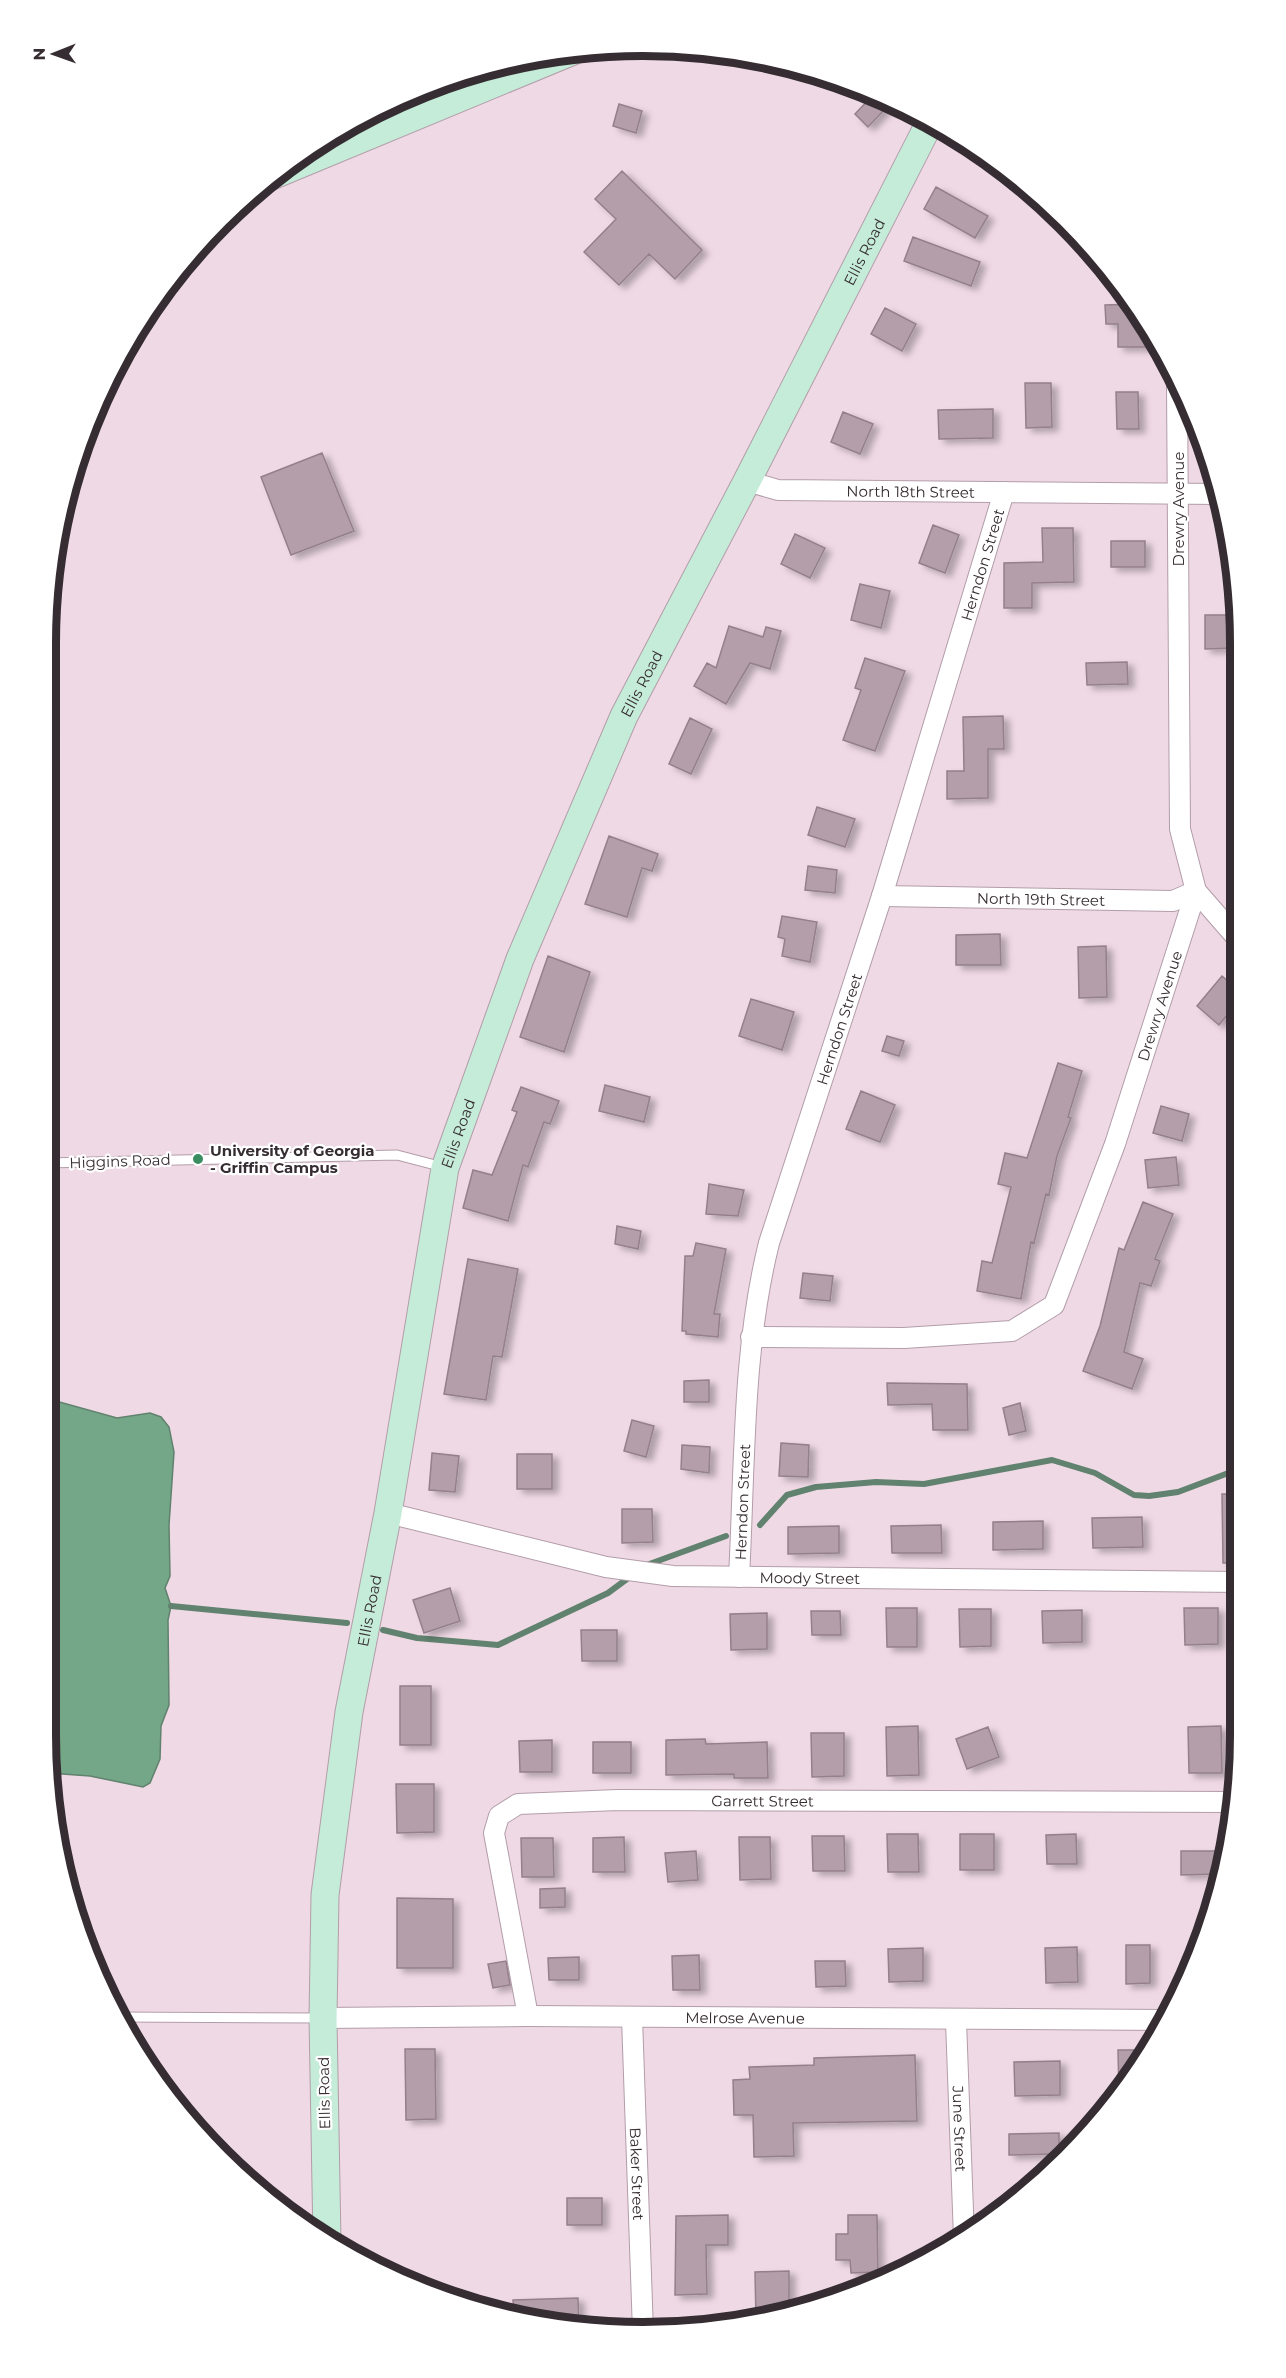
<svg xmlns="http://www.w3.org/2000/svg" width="1286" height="2378" viewBox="0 0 1286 2378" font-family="Montserrat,sans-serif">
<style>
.water{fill:#74a787;stroke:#61826e;stroke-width:1.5}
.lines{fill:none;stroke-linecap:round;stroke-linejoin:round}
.stream{stroke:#61826e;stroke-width:6}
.building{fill:#b39eaa;stroke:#94808b;stroke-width:1.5;filter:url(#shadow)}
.lane-casing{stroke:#b29da9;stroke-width:11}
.street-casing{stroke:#b29da9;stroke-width:22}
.secondary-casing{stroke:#b29da9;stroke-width:29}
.lane{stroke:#fff;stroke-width:9}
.street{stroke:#fff;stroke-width:20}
.secondary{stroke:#c5ecd8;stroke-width:27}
.poi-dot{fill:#3a8d60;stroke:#fff;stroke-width:2}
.labels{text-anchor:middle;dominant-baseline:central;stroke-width:4.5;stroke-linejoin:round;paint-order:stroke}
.street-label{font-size:15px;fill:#362d32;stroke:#fff}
.poi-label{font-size:15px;font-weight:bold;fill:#362d32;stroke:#fff;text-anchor:start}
.rim{fill:none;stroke:#362d32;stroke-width:8}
</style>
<defs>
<filter id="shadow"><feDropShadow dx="6" dy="4" stdDeviation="3" flood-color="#0004"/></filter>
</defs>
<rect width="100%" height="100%" fill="#efd9e5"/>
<path class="water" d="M45,1398L117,1418L150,1413L161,1417L169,1427L174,1452L169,1525L170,1576L165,1588L171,1606L168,1620L169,1705L161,1726L160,1759L150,1783L143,1787L90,1776L49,1773L45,1735Z"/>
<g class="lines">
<path class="stream" d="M760,1525L787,1495L816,1487L876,1482L924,1484L1052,1460L1095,1473L1134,1495L1149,1496L1178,1492L1239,1469
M644,1566L726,1536
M171,1606L347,1623
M383,1630L417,1638L498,1645L608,1593L631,1576"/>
</g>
<path class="building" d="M872,96L885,109L868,127L855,114Z
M619,104L642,111L636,133L613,126Z
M622,171L702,250L675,279L649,254L619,285L584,252L616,219L595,199Z
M936,187L988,216L975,238L924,209Z
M913,237L980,262L971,286L904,261Z
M1135,304L1149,329V347H1118V324H1106L1105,305Z
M885,308L916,324L902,351L871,334Z
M1025,383H1051L1052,427L1026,428Z
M1116,392H1138L1139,429H1117Z
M993,409V438L939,439L938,410Z
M843,412L873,424L860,454L831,442Z
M322,453L354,531L291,555L261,477Z
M933,525L959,535L945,573L919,563Z
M1042,528H1073L1074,582L1032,583V608H1004V563L1043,562Z
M795,534L825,548L810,578L781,564Z
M1111,541H1145V567H1111Z
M860,584L890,591L881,628L851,620Z
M1205,615H1236V648L1205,649Z
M729,626L763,637L766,627L781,631L770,669L750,663L726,704L694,686L707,663L716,668Z
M865,658L905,671L875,751L843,740L861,690L855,688Z
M1127,662L1128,684L1087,685L1086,663Z
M1003,716L1004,749H988V798L947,799V771H964L963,717Z
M690,718L712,729L691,774L669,764Z
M817,807L855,819L845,847L808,835Z
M609,836L658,854L652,871L642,868L627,917L585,904Z
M808,866L837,870L835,893L805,890Z
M782,916L817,922L810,962L782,956L785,939L778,937Z
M1000,934L1001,965H956V935Z
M1106,946L1107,997L1079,998L1078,947Z
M548,956L590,972L564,1052L520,1037Z
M1222,976L1237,989V1003L1219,1025L1197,1006Z
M751,999L794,1012L782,1050L739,1036Z
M887,1036L904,1041L899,1056L882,1051Z
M1058,1063L1082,1071L1068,1117L1071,1118L1057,1156L1049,1195L1046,1194L1034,1243L1031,1242L1021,1299L977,1291L982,1261L992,1263L1011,1187L998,1184L1005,1153L1027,1158Z
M605,1085L650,1097L644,1122L599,1111Z
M521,1087L559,1101L550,1124L544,1122L528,1167L523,1165L508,1221L463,1208L473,1170L492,1175L517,1112L512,1110Z
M861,1091L895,1105L880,1142L846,1129Z
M1161,1106L1189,1114L1182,1141L1153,1133Z
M1176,1157L1179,1185L1148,1188L1145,1160Z
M709,1184L744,1190L738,1216L706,1214Z
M1143,1202L1173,1214L1155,1259L1160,1261L1151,1286L1140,1283L1124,1352L1143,1359L1132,1389L1083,1371L1100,1326L1119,1248L1124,1250Z
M617,1226L641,1231L638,1249L615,1244Z
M696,1243L726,1249L714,1314H720L718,1337L686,1334V1331H682L685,1256H693Z
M468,1259L518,1269L502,1357L493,1356L486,1400L444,1394Z
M803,1273L833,1276L830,1301L800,1298Z
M709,1380V1402H684V1381Z
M887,1383L967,1384L968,1430H933L932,1404L888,1405Z
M1020,1403L1026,1431L1009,1435L1003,1408Z
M632,1420L654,1426L646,1457L624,1451Z
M781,1443L809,1445L808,1477L779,1476Z
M682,1445L710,1447L709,1473L681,1469Z
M432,1453L459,1456L455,1492L429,1490Z
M517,1454H552V1489H517Z
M1222,1494H1239V1563H1223Z
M622,1509H652L653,1542L622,1543Z
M1142,1517L1143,1547L1093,1548L1092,1518Z
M1043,1521V1549L993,1550V1522Z
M941,1525L942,1553H892L891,1526Z
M839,1526V1553L788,1554V1527Z
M450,1588L460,1621L424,1633L413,1600Z
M886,1608H917V1647H887Z
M1184,1608H1218V1644L1185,1645Z
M959,1609H991V1646L960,1647Z
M1082,1610V1642L1043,1643L1042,1611Z
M811,1611H840L841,1635H812Z
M767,1613V1649L731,1650L730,1614Z
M581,1630H617V1661H582Z
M400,1686H431V1745H400Z
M918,1726L919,1775L887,1776L886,1727Z
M1221,1726L1222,1773H1189L1188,1727Z
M988,1727L999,1757L967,1769L956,1739Z
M811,1733H844V1776L812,1777Z
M705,1739L706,1744L767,1742L768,1778H734V1774L666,1775V1740Z
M552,1740V1772H520L519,1741Z
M593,1742H631V1773H593Z
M396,1784H434V1832L397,1833Z
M887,1834H918L919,1872H888Z
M960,1834H994V1870H960Z
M1076,1834L1077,1864H1047L1046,1835Z
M812,1836H844L845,1871H813Z
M624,1837L625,1872H593V1838Z
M739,1837H770L771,1879L740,1880Z
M521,1838H553L554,1877H522Z
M696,1851L698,1880L668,1882L665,1853Z
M1181,1851H1219V1874L1181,1875Z
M565,1888V1907L540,1908V1889Z
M397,1898L453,1899V1968H397Z
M1126,1945H1150V1983L1126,1984Z
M1077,1947L1078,1982L1046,1983L1045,1948Z
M923,1948V1981L889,1982L888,1949Z
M699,1955L700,1990H673L672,1956Z
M579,1957V1980H549L548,1958Z
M506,1961L510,1985L493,1988L488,1964Z
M815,1961H845L846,1986L816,1987Z
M405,2049H435L436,2119L406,2120Z
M1118,2050H1150L1119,2097Z
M915,2055L917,2121L793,2123L794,2156L754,2157L753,2115H734L733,2080L750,2079L749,2067L814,2065V2058Z
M1060,2061V2095L1015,2096L1014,2062Z
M1059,2133V2154L1009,2155V2134Z
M567,2198H602V2225H567Z
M728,2215V2245H706L707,2294L675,2295L676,2216Z
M848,2215H877L878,2272L851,2273L850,2260H836V2234H848Z
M789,2271V2314L756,2320L755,2272Z
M578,2298L579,2328L514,2317L513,2300Z"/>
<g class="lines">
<defs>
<path id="lane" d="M46,1163L397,1155L443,1167
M117,2017L322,2018"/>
<g id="street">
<path id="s1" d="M747,481L778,490L1219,494"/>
<path d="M1196,891L1237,938"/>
<path id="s2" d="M882,896L1173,901L1196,891"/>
<path id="s3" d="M751,1337L904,1338L1012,1331L1054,1305L1115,1144L1196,891L1180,829L1177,385"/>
<path id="s4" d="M388,1513L606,1567L673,1576L1239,1582"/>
<path id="s5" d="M739,1577C745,1466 742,1351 769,1243L882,896L1004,492"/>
<path id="s6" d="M528,2016L494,1833L499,1816L518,1804L618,1800L1235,1802"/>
<path id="s7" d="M323,2018L528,2016L1167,2020"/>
<path id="s8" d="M632,2018L643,2332"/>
<path id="s9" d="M956,2021L964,2238"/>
</g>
<g id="secondary">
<path d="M269,177L573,51"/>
<path id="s10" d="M327,2241L323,2018L325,1895L349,1712L388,1513L445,1168L520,959L624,716L747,481L931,120"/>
</g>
</defs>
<use href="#lane" class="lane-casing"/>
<use href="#street" class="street-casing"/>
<use href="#secondary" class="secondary-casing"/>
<use href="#lane" class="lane"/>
<use href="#street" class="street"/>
<use href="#secondary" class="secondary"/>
</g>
<circle class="poi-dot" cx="198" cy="1159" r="6"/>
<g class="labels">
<g class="street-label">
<text stroke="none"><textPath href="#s10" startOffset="2092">Ellis Road</textPath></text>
<text stroke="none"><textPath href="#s1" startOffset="165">North 18th Street</textPath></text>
<text transform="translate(1178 509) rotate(-90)">Drewry Avenue</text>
<text stroke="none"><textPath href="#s5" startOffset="1047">Herndon Street</textPath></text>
<text stroke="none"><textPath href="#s10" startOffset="1606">Ellis Road</textPath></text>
<text stroke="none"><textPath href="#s2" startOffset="159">North 19th Street</textPath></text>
<text stroke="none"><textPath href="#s3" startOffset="628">Drewry Avenue</textPath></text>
<text stroke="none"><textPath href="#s5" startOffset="561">Herndon Street</textPath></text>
<text stroke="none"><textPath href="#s10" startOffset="1120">Ellis Road</textPath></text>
<text transform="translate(120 1161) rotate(-2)">Higgins Road</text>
<text stroke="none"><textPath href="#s5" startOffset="75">Herndon Street</textPath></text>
<text stroke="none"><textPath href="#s4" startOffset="429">Moody Street</textPath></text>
<text stroke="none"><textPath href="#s10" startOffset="634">Ellis Road</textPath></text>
<text stroke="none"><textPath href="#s6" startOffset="471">Garrett Street</textPath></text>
<text stroke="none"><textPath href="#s7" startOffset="422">Melrose Avenue</textPath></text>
<text transform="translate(324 2093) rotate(-91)">Ellis Road</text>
<text stroke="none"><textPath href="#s9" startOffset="108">June Street</textPath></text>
<text stroke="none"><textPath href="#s8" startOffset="156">Baker Street</textPath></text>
</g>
<g class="poi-label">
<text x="210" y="1150">University of Georgia<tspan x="210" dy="17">- Griffin Campus</tspan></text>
</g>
</g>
<path d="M0 0H1286V2378H0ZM643 56H643A587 587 0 0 1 1230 643V1735A587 587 0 0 1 643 2322H643A587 587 0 0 1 56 1735V643A587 587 0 0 1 643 56Z" fill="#fff" fill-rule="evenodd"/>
<path class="rim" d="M643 56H643A587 587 0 0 1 1230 643V1735A587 587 0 0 1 643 2322H643A587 587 0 0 1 56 1735V643A587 587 0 0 1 643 56Z"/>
<g transform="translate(54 54) rotate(269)" stroke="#ffffff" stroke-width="4.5" paint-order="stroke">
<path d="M0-4.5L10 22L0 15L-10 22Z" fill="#362d32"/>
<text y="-9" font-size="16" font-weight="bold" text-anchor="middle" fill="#362d32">N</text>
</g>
</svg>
